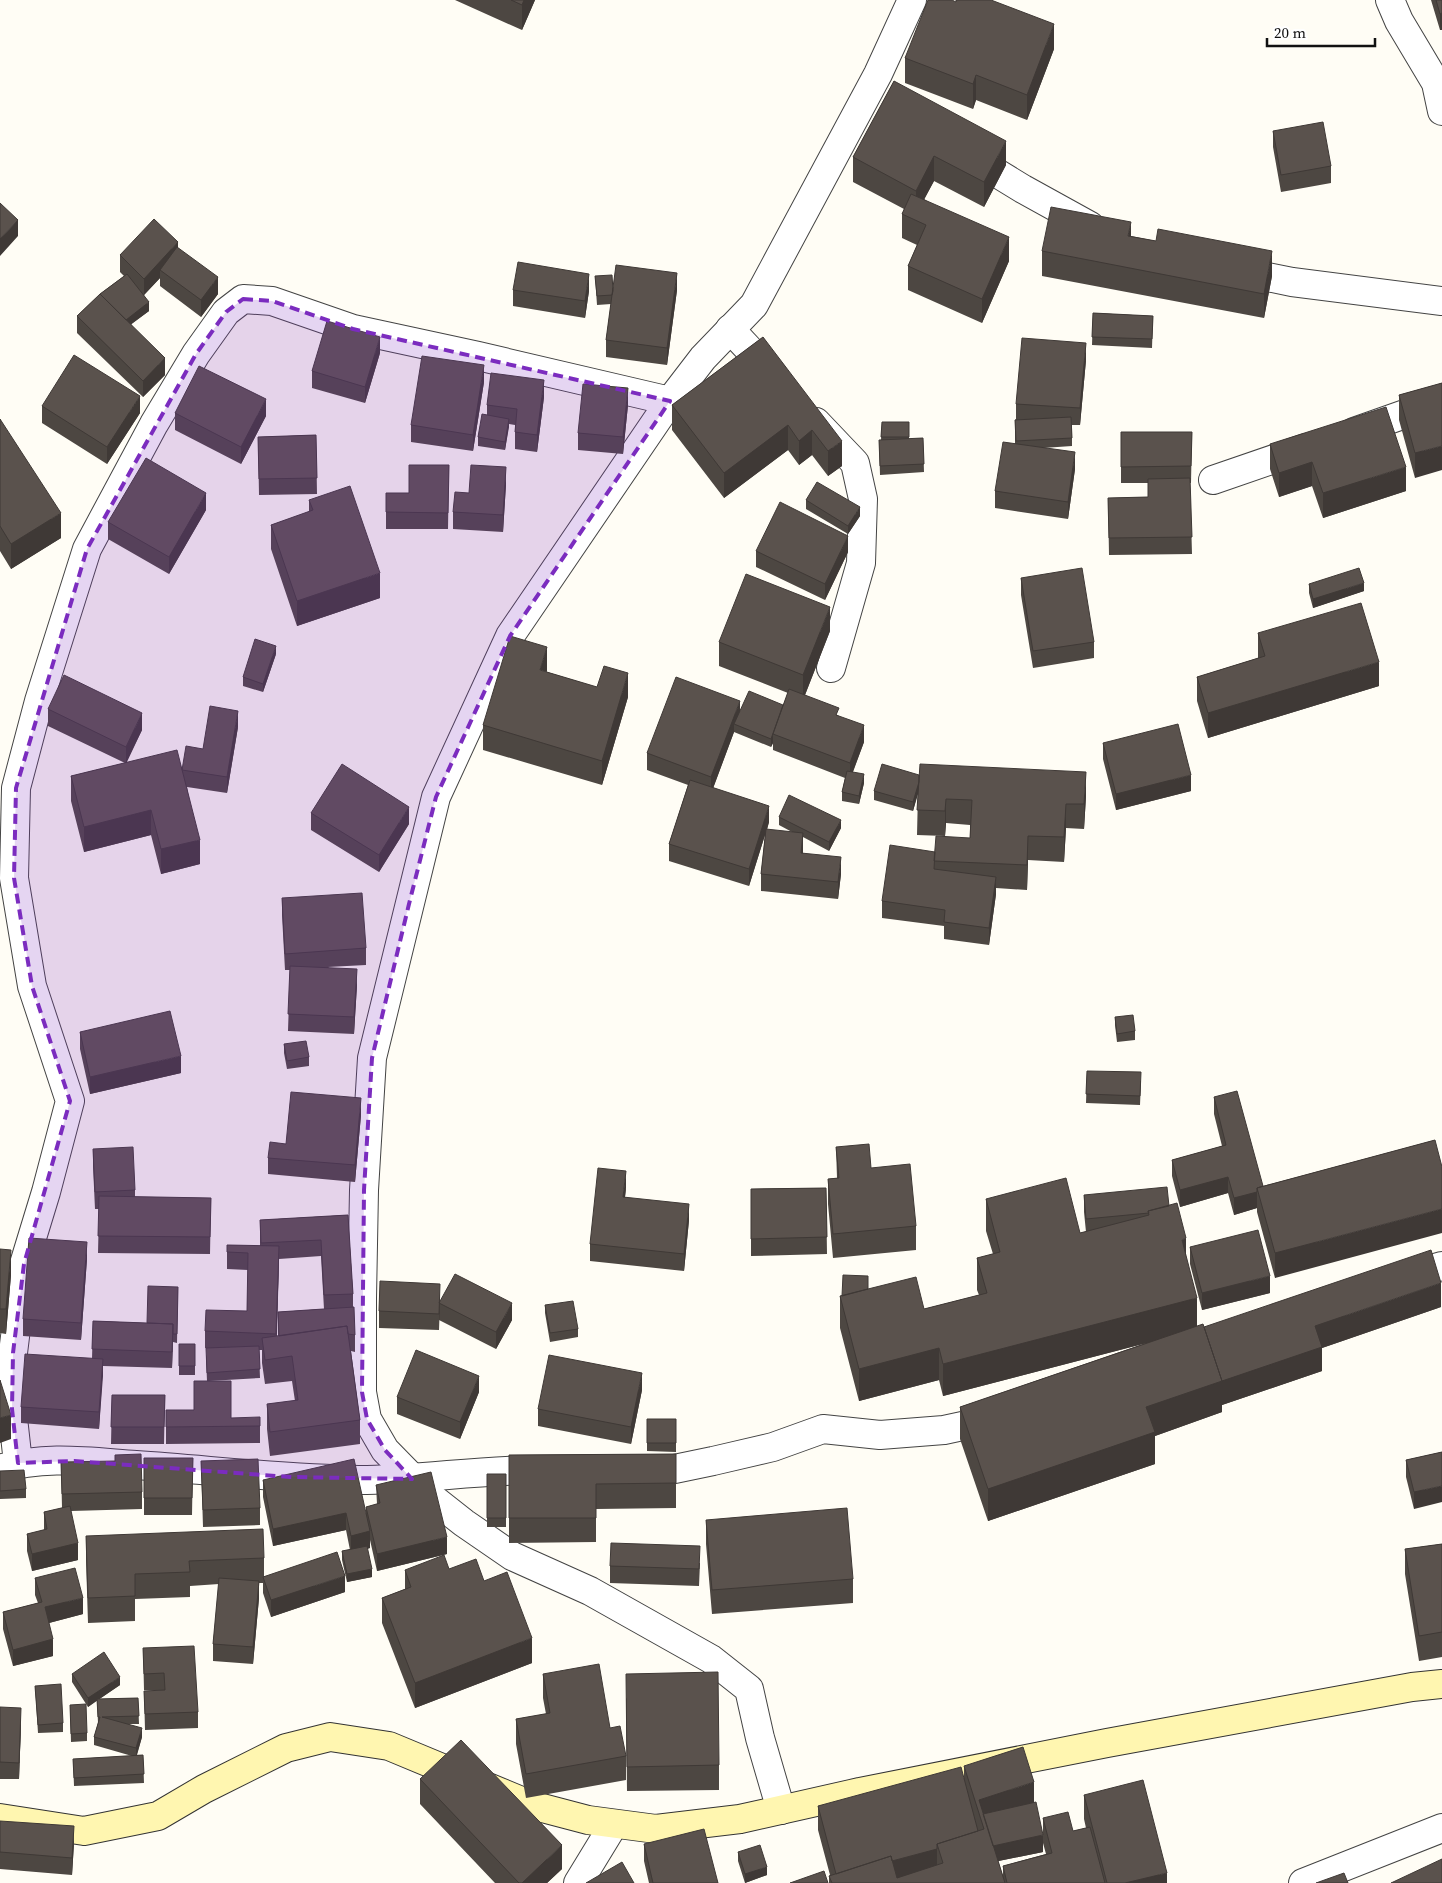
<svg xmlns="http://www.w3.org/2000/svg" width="1442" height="1883" viewBox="0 0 1442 1883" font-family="'Source Serif 4',serif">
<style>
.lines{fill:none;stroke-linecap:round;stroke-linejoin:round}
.minor-casing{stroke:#444;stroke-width:30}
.tertiary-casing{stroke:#444;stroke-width:30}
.secondary-casing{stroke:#333;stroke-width:30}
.minor{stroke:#fff;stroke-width:28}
.tertiary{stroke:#fff;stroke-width:28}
.secondary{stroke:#fff6b0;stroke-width:28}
.wall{fill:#4d4742;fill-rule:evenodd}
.shaded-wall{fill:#3f3936}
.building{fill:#5a524d;stroke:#3f3936}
.marked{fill:#7b2cbf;fill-opacity:0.2;stroke:#7b2cbf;stroke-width:4;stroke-dasharray:10 6;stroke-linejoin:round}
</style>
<rect width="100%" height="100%" fill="#fffdf5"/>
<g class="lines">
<defs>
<path id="minor" d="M1390,0L1399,21L1436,83L1442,111
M969,156L1023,189L1090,226
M1234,270L1292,282L1442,301
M730,329L773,375
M816,422L855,463L863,499L861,563L831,668
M1354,432L1442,401
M1213,480L1306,448
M1400,1278L1442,1266
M18,1463L12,1409L13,1353L24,1264L46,1192L70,1101L32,986L14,878L16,788L39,701L87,549L154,424L196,354L226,312L243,299L272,301L353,329L478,356L670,401
M0,1469C43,1455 91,1462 136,1465C210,1470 285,1479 359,1480C421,1480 483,1469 545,1470
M638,1472H660L713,1461L773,1447L823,1429L880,1435L944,1430L995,1419
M578,1883L614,1824
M1303,1883L1442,1828"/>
<path id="tertiary" d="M781,1810L760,1738L749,1689L711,1659L590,1591L512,1556L464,1523L431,1497L385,1450L367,1419L362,1392V1298L364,1190L372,1058L436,797L510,636L670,401L703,358L754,305L878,74L912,0"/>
<path id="secondary" d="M0,1818L84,1831L158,1816L204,1789L286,1748L330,1737L389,1746L531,1805L588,1820L656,1829L740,1819L860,1792L1107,1743L1412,1687L1442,1684"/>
</defs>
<use href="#minor" class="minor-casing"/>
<use href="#tertiary" class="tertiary-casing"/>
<use href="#secondary" class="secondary-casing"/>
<use href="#minor" class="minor"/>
<use href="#tertiary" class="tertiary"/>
<use href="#secondary" class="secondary"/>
</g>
<path class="wall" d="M455,0H535L522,30Z
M1431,0H1442V30H1440Z
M956,2L1054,49L1027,120L976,100L973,109L905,83V58Z
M894,81L1006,165L984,207L934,181L924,199L1009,261L982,323L908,290V266L917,245L902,238V214L904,209L853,182V157Z
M1273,131L1331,166V183L1281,192L1273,147Z
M1131,236L1156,241L1272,276L1264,318L1042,276V251Z
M178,248L218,294L201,317L160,286V278L144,295L149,311L131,324L165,375L143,397L77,333V316L100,294L124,276L120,272V255Z
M595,276L613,291L677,290L667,365L606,357V340L611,304L597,305Z
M513,290L589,291L585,318L513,306Z
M1093,313L1153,316L1152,348L1092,345Z
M763,337L842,466L828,476L812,455L799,465L788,450L724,498L672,430V405Z
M380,353L365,403L312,388V371Z
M1086,360L1080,425H1072V446L1043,448L1075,469L1068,519L995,508V491L1015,444V420L1016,419V404Z
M484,382L473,451L411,442V425Z
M1442,383L1415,478L1399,420V395Z
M544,397L537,452L515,449V425L509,424L505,450L478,446V437L487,415V405Z
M628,405L623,454L578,450V433Z
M42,406L140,413L107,464L42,423Z
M175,413L266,416L241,464L175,430Z
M0,419L61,538L11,569L0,551Z
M882,422H909V439L923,438L924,472L880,475L879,440H881Z
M1121,432H1192L1191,483H1190L1192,554L1109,555L1108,498L1148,497V483H1121Z
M316,435L317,494L259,495L258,437Z
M1270,444L1406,491L1323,518L1312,486L1279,497L1270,469Z
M449,465L448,529H386V493H409Z
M506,484L503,532L453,529V512L469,493Z
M309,500L380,598L297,626L271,549V525L309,512Z
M806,500L860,516L848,534L806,509Z
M206,510L169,574L108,539V522Z
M756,551L848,552L825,600L756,567Z
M1021,578L1094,642V658L1033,668L1021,595Z
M1309,584L1364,591L1313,608L1309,593Z
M830,631L805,695L839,716L864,742L853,772L864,783L859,804L842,801V792L845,778L773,750V743L771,747L734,732L713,788L769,822L767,830L792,832L779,825V817L841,828L829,851L803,837V853L841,874L838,899L761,891V874L765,835L749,886L669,861V844L688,785L647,770V753L740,711L783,705L788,693L719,666V642Z
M1258,633L1379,686L1208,738L1197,701V677L1258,658Z
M276,654L263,692L243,686V677Z
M547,672L628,697L602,785L483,750V725Z
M48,709L142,730L126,762L182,768L203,749L238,727L227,793L187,787L200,864L161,874L151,835L84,852L71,801V776L125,763L48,726Z
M1103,743L1191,791L1116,810L1103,759Z
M919,775L1086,796L1084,829L1066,828L1064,862L1028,860L1027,890L996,888V894L989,945L944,939V926L882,918V901L935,852L970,838V825L946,823L945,836L917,835L918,792L913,811L874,800V791Z
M311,813L409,824L379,872L311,830Z
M282,898L366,948V965L328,967L357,985L354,1034L288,1031L290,970H285L282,915Z
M1115,1017L1135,1031V1040L1117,1042L1115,1025Z
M80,1032L181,1073L90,1094L80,1049Z
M284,1044L309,1057V1066L287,1069L284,1053Z
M1087,1071L1141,1081L1140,1105L1086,1103Z
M1214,1097L1263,1186L1435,1140L1275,1278L1257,1212V1208L1234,1215L1228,1193L1180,1207L1172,1176V1160L1222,1146L1214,1114Z
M361,1115L355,1182L268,1174V1158L286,1144Z
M836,1147L871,1168L916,1226V1250L833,1258L828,1204V1179L837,1178Z
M93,1149L135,1190V1197L211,1198L210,1254L98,1253L99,1209H95L93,1166Z
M626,1188L625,1197L689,1220L684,1271L590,1261V1244Z
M826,1188L827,1254L751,1256V1189Z
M1084,1195L1169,1206L1186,1256L1197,1326L1204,1328L1441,1307L1322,1348V1371L1222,1405V1412L1155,1436V1464L988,1521L960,1439V1407L1146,1343L943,1396L939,1380L859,1401L840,1328V1296L868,1289L924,1309L979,1295L977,1290V1258L993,1254L986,1231V1199L1080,1233L1086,1232L1084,1212Z
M348,1215L353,1294V1307L355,1335V1352L351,1351L360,1420V1444L270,1456L267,1429V1404L295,1401L292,1381L265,1384L262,1363V1350H259L260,1378L209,1381L231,1418L260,1426V1443L166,1444V1410H194L207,1381L206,1357L210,1348H205V1331L247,1311L248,1270L227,1269V1245L260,1246V1220ZM321,1256L324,1309L278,1312V1336H277L279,1259Z
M1190,1247L1270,1293L1202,1310L1190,1264Z
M0,1249L11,1275L6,1334L0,1333Z
M87,1259L81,1340L23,1336V1319Z
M178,1287L177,1343L173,1342L172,1368L103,1366L99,1429L21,1423V1407L92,1359L93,1321L147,1323Z
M440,1302L512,1320L496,1349L439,1320V1310V1330L379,1328V1311Z
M545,1305L578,1329V1337L550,1342L545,1313Z
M179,1344H195V1375H179Z
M642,1390L631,1444L538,1426V1409Z
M479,1392L460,1439L397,1414V1397Z
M112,1395H165L164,1444H111Z
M647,1419H676V1452L647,1451Z
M1442,1452L1414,1509L1406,1477V1460Z
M676,1454V1508L596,1509V1542L509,1543V1455Z
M144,1458H193L192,1515H144Z
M201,1461L260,1508V1525L203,1527Z
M61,1462L142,1492V1509L71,1511L78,1560L32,1571L27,1551V1534L44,1530V1512L62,1508Z
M0,1471L26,1489V1498L0,1499Z
M487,1474H506V1527H487Z
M263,1480L366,1513V1507L377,1504L376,1485L447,1554L377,1571L370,1540V1548L367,1549L372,1577L347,1582L342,1560V1551L350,1550L346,1530L273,1546L263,1497Z
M706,1520L853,1579V1603L712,1614L706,1544Z
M86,1536L264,1558V1576L345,1592L271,1617L263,1593V1583H259V1598L253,1664L213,1661V1644L219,1584L190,1586V1597L135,1599V1621L88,1623L86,1560Z
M1442,1544V1657L1419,1661L1405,1574V1549Z
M700,1563L699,1586L610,1583V1566Z
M449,1569L484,1581L532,1663L415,1708L382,1623V1598L405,1589V1570Z
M35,1578L83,1614L49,1623L53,1656L13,1666L3,1629V1612L38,1603L35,1595Z
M143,1648L198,1712V1728L145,1730L144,1691L164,1690H144Z
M72,1674L120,1685L99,1699L138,1698L139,1724H129L142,1737L137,1755H143L144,1783L74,1786L73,1759L132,1756L94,1745V1737L98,1723L97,1700L88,1707L72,1682Z
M543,1674L610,1728L626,1756V1780L526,1798L516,1744V1719L546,1714L543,1698Z
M35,1686L63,1723V1732L38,1733Z
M626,1698L719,1765V1790L627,1791Z
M70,1705L87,1733V1741L71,1742Z
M0,1707L21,1725L19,1779H0Z
M964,1766L1034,1803L1043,1852L998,1861L1003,1876V1866L1046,1854L1043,1843V1818L1073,1831L1086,1828L1084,1819V1795L1167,1883H829V1876L830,1875L818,1830V1806L964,1779Z
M420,1779L562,1869L547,1883H495L420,1804Z
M0,1821L74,1843L72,1875L0,1869Z
M644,1844L718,1883H649L644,1861Z
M738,1852L767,1875L745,1883L738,1861Z"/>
<path class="shaded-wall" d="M524,0H535L522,30V5Z
M1442,13V30H1440V14Z
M1054,24V49L1027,120V95Z
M976,75V100L973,109V84Z
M1006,141V165L984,207V182Z
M934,156V181L916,215V191Z
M18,220V236L0,256V239Z
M1131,222V246L1128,236Z
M1009,237V261L982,323V299Z
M178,242V259L160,270V278L144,295V279Z
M1272,251V276L1264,318V294Z
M677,273V290L667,365V348Z
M589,274V291L585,318V301Z
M218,277V294L201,317V300Z
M149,302V311L121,332V323Z
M380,337V353L365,403V387Z
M1086,343V360L1080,425V408Z
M165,358V375L143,397V381Z
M484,365V382L473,451V435Z
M544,380V397L537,452V435Z
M628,388V405L623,454V437Z
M140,396V413L107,464V447Z
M266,399V416L241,464V447Z
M509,419V427L505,450V442Z
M788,425V450L724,498V473Z
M812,430V455L799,465V441Z
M842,441V466L828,476V451Z
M1442,446V470L1415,478V453Z
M1075,452V469L1068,519V502Z
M1312,462V486L1279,497V473Z
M506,467V484L503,532V515Z
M1406,467V491L1323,518V493Z
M206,493V510L169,574V557Z
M860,507V516L848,534V526Z
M61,513V538L11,569V544Z
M848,536V552L825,600V584Z
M380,573V598L297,626V601Z
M1364,583V591L1313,608V599Z
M830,607V631L803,700V675Z
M276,646V654L263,692V684Z
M547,647V672L540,670Z
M1379,662V686L1208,738V713Z
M628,673V697L602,785V761Z
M740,701V718L734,724V732L711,794V777Z
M238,711V727L227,793V777Z
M142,713V730L126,764V747Z
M864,725V742L850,779V763Z
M773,734V743L771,747V739Z
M1086,772V796L1084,829V804Z
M864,774V783L859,804V796Z
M921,775V784L913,811V802Z
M1191,775V791L1116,810V794Z
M946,799V823L945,836V811Z
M1066,804V828L1064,862V837Z
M769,806V822L749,886V869Z
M409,807V824L379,872V855Z
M151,810V835L84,852V827Z
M841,820V828L829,851V842Z
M803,833V850L801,870V853Z
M1028,836V860L1027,890V865Z
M200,840V864L161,874V849Z
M841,857V874L838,899V882Z
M996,877V894L989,945V928Z
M357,969V985L354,1034V1017Z
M181,1056V1073L90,1094V1077Z
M361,1098V1115L355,1182V1165Z
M626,1171V1188L623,1214V1197Z
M1228,1177V1193L1180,1207V1190Z
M1257,1192V1208L1234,1215V1198Z
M689,1204V1220L684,1271V1254Z
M1442,1209V1233L1275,1278V1253Z
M1186,1238V1270L1182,1240Z
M87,1242V1259L81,1340V1323Z
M279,1246V1263L276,1350V1334Z
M11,1250V1275L6,1334V1309Z
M1270,1276V1293L1202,1310V1293Z
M1441,1283V1307L1322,1348V1371L1222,1405V1381L1315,1326Z
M440,1284V1300L439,1330V1314Z
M1197,1298V1330L943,1396V1364Z
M512,1303V1320L496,1349V1332Z
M173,1324V1340L172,1368V1352Z
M939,1348V1380L859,1401V1369Z
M103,1359V1376L99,1429V1412Z
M642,1373V1390L631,1444V1427Z
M479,1376V1392L460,1439V1422Z
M1222,1381V1412L1155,1436V1464L988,1521V1489L1146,1407Z
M11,1415V1439L0,1443V1418Z
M1442,1486V1502L1414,1509V1492Z
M346,1513V1530L273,1546V1529Z
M370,1531V1548L351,1552V1536Z
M447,1537V1554L377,1571V1554Z
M78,1543V1560L32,1571V1554Z
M372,1569V1577L347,1582V1574Z
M345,1576V1592L271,1617V1600Z
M259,1581V1598L253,1664V1647Z
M83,1598V1614L45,1624V1607Z
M532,1638V1663L415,1708V1683Z
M53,1639V1656L13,1666V1650Z
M120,1677V1685L88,1707V1698Z
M21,1708V1725L19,1779V1763Z
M142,1728V1737L136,1757V1748Z
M1034,1782V1814L985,1830L979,1800Z
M74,1826V1843L72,1875V1858Z
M1043,1835V1852L989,1863V1847Z
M562,1845V1869L547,1883H522Z
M937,1849V1873L901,1883L837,1876Z
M767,1867V1875L745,1883V1874Z
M1167,1873V1883H1125Z"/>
<path class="building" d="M511,0H524L522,5Z
M928,0H952L956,2V0H991L1054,24L1027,95L976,75L973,84L905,58Z
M1436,0H1442V13L1440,14Z
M894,81L1006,141L984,182L934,156L916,191L853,157Z
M1323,122L1331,166L1281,175L1273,131Z
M911,194L1009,237L982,299L908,266L926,225L902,214Z
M0,203L18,220L0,239Z
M1051,207L1131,222L1128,236L1156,241L1158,229L1272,251L1264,294L1042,251Z
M154,219L178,242L144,279L120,255Z
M177,247L218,277L201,300L160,270Z
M518,262L589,274L585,301L513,290Z
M616,265L677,273L667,348L606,340Z
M127,274L149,302L126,320L100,294Z
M612,275L613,291L612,295L597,296L595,276Z
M100,294L165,358L143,381L77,316Z
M1093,313L1153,316L1152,339L1092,337Z
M327,321L380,337L365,387L312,371Z
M763,337L842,441L828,451L812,430L799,441L788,425L724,473L672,405Z
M1022,338L1086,343L1080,408L1016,404Z
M74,355L140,396L107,447L42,406Z
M422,356L484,365L473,435L411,425Z
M199,366L266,399L241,447L175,413Z
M491,373L544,380L537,435L515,432L517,409L487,405Z
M1442,383V446L1415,453L1399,395Z
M583,384L628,388L623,437L578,433Z
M1386,407L1406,467L1323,493L1312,462L1279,473L1270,444Z
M482,414L509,419L505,442L478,437Z
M1071,417L1072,438L1016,441L1015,420Z
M0,419L61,513L11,544L0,526Z
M882,422H909V437H881Z
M1121,432H1192L1191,466L1121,467Z
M316,435L317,478L259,479L258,437Z
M923,438L924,464L880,466L879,440Z
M1003,442L1075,452L1068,502L995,491Z
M146,458L206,493L169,557L108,522Z
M409,465H449L448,513L386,512V493H409Z
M471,465L506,467L503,515L453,512L455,492L469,493Z
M1190,478L1192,537L1109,538L1108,498L1148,497V479Z
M817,482L860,507L848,526L806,500Z
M350,486L380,573L297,601L271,525L313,510L309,500Z
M780,502L848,536L825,584L756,551Z
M1082,568L1094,642L1033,651L1021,578Z
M1359,568L1364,583L1313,599L1309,584Z
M746,574L830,607L803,675L719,642Z
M1361,603L1379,662L1208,713L1197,677L1265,656L1258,633Z
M510,636L547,647L540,670L597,687L604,666L628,673L602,761L483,725Z
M255,639L276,646L263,684L243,677Z
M64,675L142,713L126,747L48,709Z
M676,677L740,701L711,777L647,753Z
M789,689L839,708L836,715L864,725L850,763L773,734Z
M749,691L783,705L771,739L734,724Z
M210,706L238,711L227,777L182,770L186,746L203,749Z
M1178,724L1191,775L1116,794L1103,743Z
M177,750L200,840L161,849L151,810L84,827L71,776Z
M342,764L409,807L379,855L311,813Z
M882,764L919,775V782L913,802L874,791Z
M920,764L1086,772L1084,804H1066L1064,837L1028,836L1027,865L934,861L936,836L970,838L972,800L946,799L945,811L917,810Z
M847,771L864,774L859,796L842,792Z
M690,780L769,806L749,869L669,844Z
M789,795L841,820L829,842L779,817Z
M766,829L803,833L801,853L841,857L838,882L761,874Z
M890,845L935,852L934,869L996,877L989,928L944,922L945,910L882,901Z
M362,893L366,948L285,954L282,898Z
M290,966L357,969L354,1017L288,1014Z
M170,1011L181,1056L90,1077L80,1032Z
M1133,1015L1135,1031L1117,1034L1115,1017Z
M306,1041L309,1057L287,1061L284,1044Z
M1087,1071L1141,1072L1140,1096L1086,1094Z
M1237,1091L1263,1186L1257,1188V1192L1234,1198L1228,1177L1180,1190L1172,1160L1226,1145L1214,1097Z
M291,1092L361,1098L355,1165L268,1158L270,1142L286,1144Z
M1435,1140L1442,1167V1209L1275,1253L1257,1188Z
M869,1144L871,1168L910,1164L916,1226L833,1234L828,1179L839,1178L836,1147Z
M133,1147L135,1190L95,1192L93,1149Z
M598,1168L626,1171L623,1197L689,1204L684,1254L590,1244Z
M1066,1178L1080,1233L1149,1215L1148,1211L1177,1203L1186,1238L1182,1240L1197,1298L943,1364L939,1348L859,1369L840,1296L916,1277L924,1309L987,1293L977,1258L1000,1252L986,1199Z
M1167,1187L1169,1206L1148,1211L1149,1213L1086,1219L1084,1195Z
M826,1188L827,1237L751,1239V1189Z
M99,1196L211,1198L210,1237L98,1236Z
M348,1215L353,1294L324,1295L321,1240L261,1243L260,1220Z
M1258,1230L1270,1276L1202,1293L1190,1247Z
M29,1238L87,1242L81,1323L23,1319Z
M227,1245L279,1246L276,1334L205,1331L206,1310L247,1311L248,1253L227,1252Z
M0,1249L11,1250L6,1309H0Z
M1431,1250L1441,1283L1315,1326L1322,1347L1222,1381L1204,1327Z
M455,1274L512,1303L496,1332L439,1303Z
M843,1275L868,1276V1289L842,1296Z
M380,1281L440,1284L439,1314L379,1311Z
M148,1286L178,1287L177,1334H173V1324L147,1323Z
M573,1301L578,1329L550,1333L545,1305Z
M354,1307L355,1335L348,1334L347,1326L279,1336L278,1312Z
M93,1321L173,1324L172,1352L92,1349Z
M1203,1324L1222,1381L1146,1407L1155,1432L988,1489L960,1407Z
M347,1326L360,1420L270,1432L267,1404L298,1400L292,1356L265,1360L262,1338Z
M179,1344H195V1366H179Z
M259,1346L260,1369L207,1373L206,1348Z
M416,1350L479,1376L460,1422L397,1397Z
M25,1354L103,1359L99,1412L21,1407Z
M549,1355L642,1373L631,1427L538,1409Z
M0,1380L11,1415L0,1418Z
M194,1381H231V1418L260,1417V1426L166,1427V1410H194Z
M112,1395H165L164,1427H111Z
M647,1419H676V1443H647Z
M1442,1452V1486L1414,1492L1406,1460Z
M141,1454L142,1492L62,1494L61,1462L115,1461V1455Z
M676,1454V1483L596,1484V1518H509V1455Z
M144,1458H193L192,1498H144Z
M258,1459L260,1508L203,1510L201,1461Z
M354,1459L370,1531L351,1536L346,1513L273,1529L263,1480Z
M24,1470L26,1489L0,1491V1471Z
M431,1472L447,1537L377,1554L366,1507L380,1503L376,1485Z
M487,1474H506V1518H487Z
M70,1506L78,1543L32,1554L27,1534L47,1529L44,1512Z
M847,1508L853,1579L712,1590L706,1520Z
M263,1529L264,1558L189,1561L190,1572L135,1574V1596L88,1598L86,1536Z
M611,1543L700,1546L699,1569L610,1566Z
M1442,1544V1632L1419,1636L1405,1549Z
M367,1546L372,1569L347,1574L342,1551Z
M337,1552L345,1576L271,1600L263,1577Z
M444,1555L449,1569L476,1559L484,1581L507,1572L532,1638L415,1683L382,1598L411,1587L405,1570Z
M75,1568L83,1598L45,1607L53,1639L13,1650L3,1612L42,1602L35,1578Z
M219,1578L259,1581L253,1647L213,1644Z
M194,1646L198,1712L145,1714L144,1691L165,1690L164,1673L144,1674L143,1648Z
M104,1652L120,1677L88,1698L72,1674Z
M599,1664L610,1728L620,1726L626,1756L526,1774L516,1719L550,1713L543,1674Z
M718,1672L719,1765L627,1767L626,1674Z
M61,1684L63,1723L38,1725L35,1686Z
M138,1698L139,1716L102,1717L142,1728L136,1748L94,1737L100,1717H98L97,1699Z
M86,1704L87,1733L71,1734L70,1705Z
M0,1707L21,1708L19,1763L0,1762Z
M461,1740L562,1845L522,1883H519L420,1779Z
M1023,1747L1034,1782L979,1800L1005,1883H832L829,1876L891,1856L897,1878L943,1863L937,1844L984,1829L964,1766Z
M143,1755L144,1774L74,1778L73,1759Z
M961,1767L978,1831L937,1844V1849L892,1861L891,1856L836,1874L818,1806Z
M1143,1780L1167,1873L1125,1883H1107L1084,1795Z
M1036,1802L1043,1835L993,1846L983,1814Z
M1068,1812L1073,1831L1090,1827L1105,1883H1007L1003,1866L1052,1853L1043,1818Z
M0,1821L74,1826L72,1858L0,1852Z
M704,1829L718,1883H653L644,1844Z
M760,1845L767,1867L745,1874L738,1852Z
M1442,1859V1883H1391Z
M622,1862L634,1883H586Z
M824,1871L828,1883H790Z
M1344,1873L1348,1883H1316Z"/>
<path class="marked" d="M243,299L272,301L353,329L670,401L510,636L436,797L409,904L372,1058L364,1190L362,1392L367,1419L385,1450L412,1479L290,1477L74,1461L18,1463L12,1409L13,1353L24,1264L70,1101L32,986L14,878L16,788L87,549L196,354L226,312Z"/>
<path d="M1267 38v8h108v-8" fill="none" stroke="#111111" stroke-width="2.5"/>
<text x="1274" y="38" font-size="15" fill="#111111" stroke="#ffffff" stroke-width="4" paint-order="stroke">20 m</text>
</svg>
